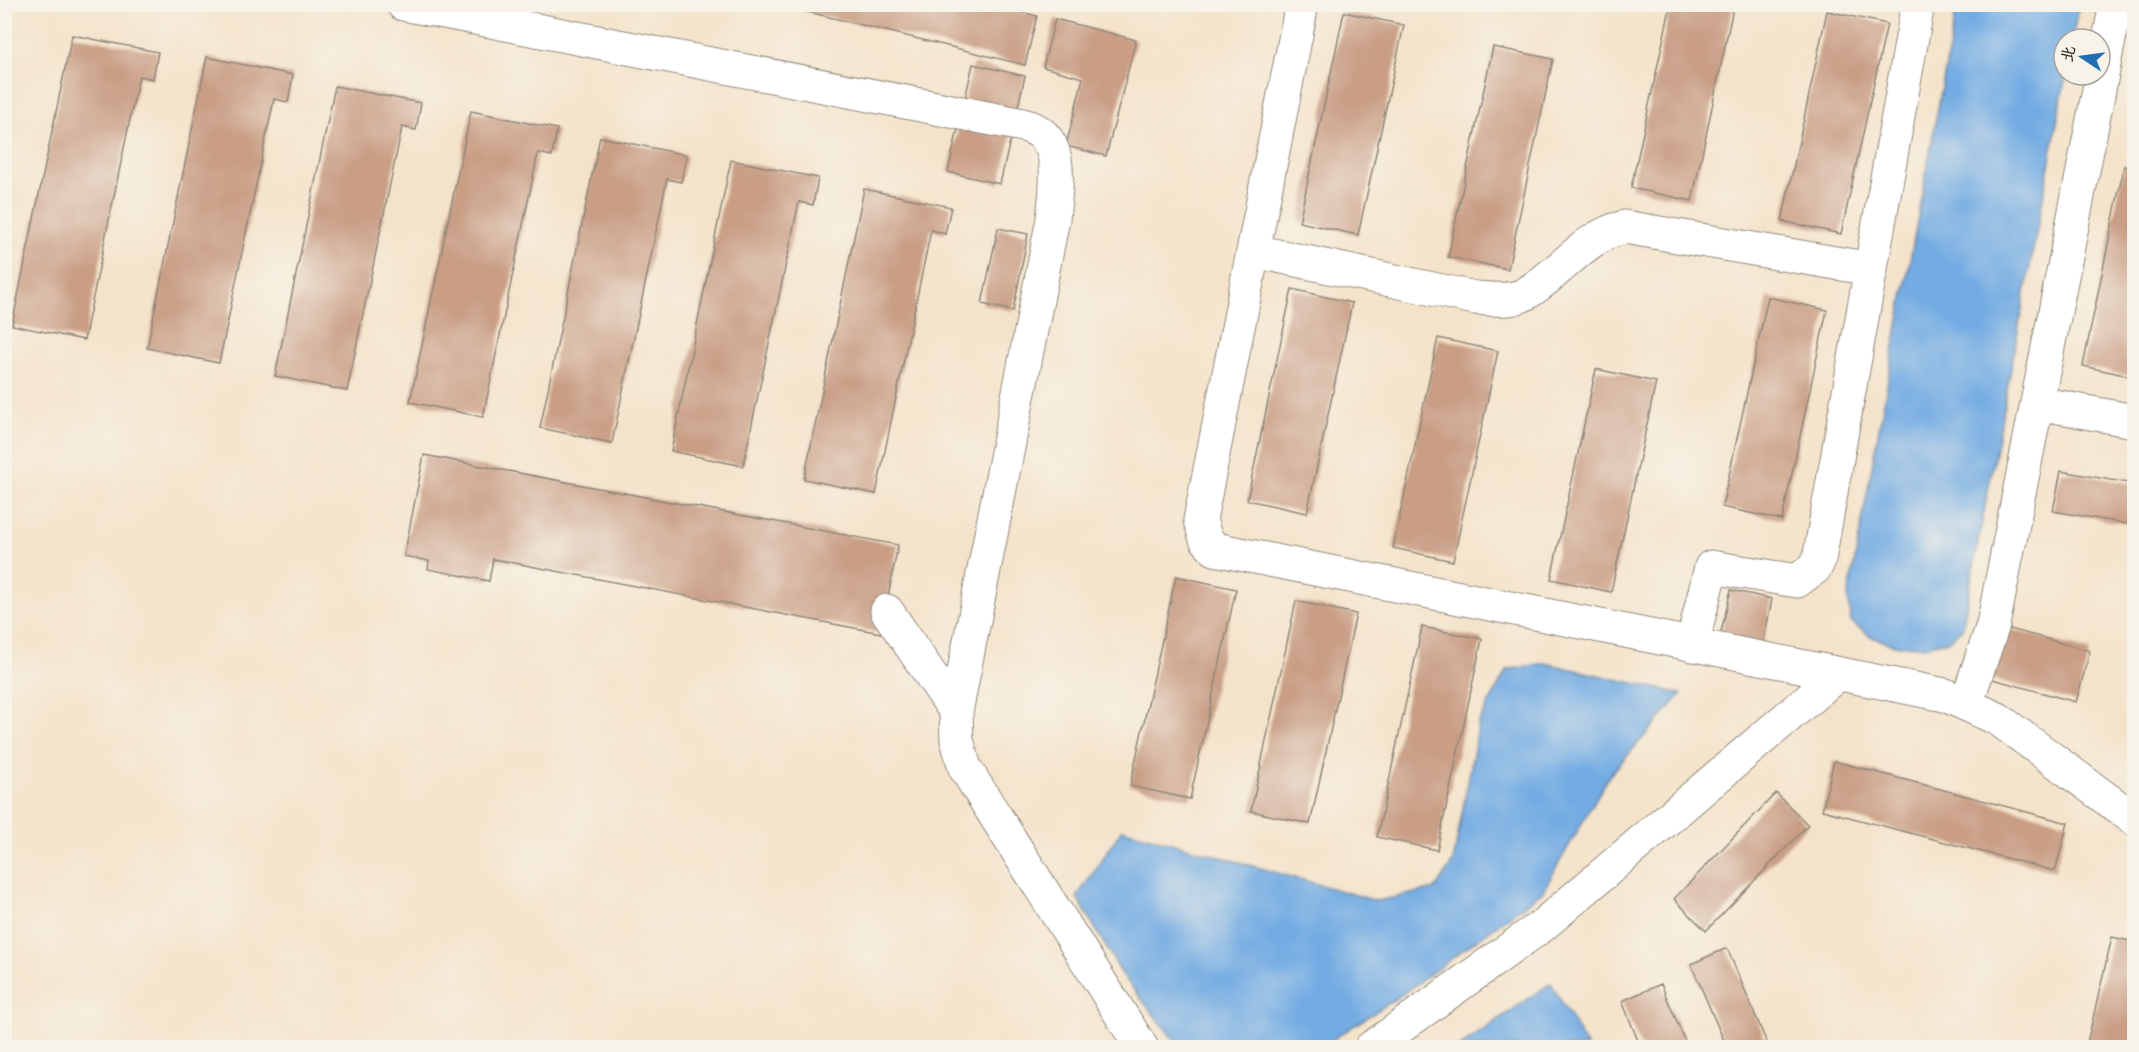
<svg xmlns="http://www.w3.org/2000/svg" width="2139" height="1052" viewBox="0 0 2139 1052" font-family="'Indie Flower','LXGW WenKai TC',sans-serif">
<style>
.water{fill:#73ace3;stroke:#4f6c87;stroke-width:1.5}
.building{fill:#c99e85}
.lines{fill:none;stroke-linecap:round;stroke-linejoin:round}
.minor-casing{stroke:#90877a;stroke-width:35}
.minor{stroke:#fff;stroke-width:33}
</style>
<rect width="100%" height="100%" fill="#f7f3e8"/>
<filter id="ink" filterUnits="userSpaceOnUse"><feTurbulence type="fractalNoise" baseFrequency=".0167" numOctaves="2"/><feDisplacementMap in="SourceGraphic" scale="12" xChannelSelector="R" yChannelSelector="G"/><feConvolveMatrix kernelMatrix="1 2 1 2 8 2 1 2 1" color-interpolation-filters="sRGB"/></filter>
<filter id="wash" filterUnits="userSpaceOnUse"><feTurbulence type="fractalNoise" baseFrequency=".008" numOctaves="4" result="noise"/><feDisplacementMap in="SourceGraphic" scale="24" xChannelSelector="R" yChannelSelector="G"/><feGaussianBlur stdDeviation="1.35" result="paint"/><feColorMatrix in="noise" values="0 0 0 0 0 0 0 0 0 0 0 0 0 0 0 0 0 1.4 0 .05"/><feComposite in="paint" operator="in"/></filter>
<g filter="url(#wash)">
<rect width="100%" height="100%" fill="#f4e3ca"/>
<path class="water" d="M1957,5H2079L2072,39H2064V75H2066L1962,629L1947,641L1925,646L1894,645L1872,637L1851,622L1848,597Z
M1545,663L1682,694L1609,776L1543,891L1406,992L1321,1047H1180L1123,976L1077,897L1122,829L1377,901L1435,889L1453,862L1479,722L1507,670Z
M1551,983L1587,1047H1459Z"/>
<g id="blocks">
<path class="building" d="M776,4H990L1037,16L1025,65Z
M1671,4H1734L1692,201L1631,188Z
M1827,11L1887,24L1841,234L1782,221Z
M1344,12L1404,25L1358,235L1299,222Z
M1055,19L1136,40L1106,156L1066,146L1083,78L1043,67Z
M4,23L10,24L6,47H4Z
M72,35L158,52L153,79L139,76L84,340L12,325Z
M1493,47L1553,59L1508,269L1448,257Z
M207,57L293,75L288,102L274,99L219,363L147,348Z
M973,64L1025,76L1000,184L948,172Z
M335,86L421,103L416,130L402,127L347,391L275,376Z
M471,111L557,129L552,156L538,153L483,417L410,402Z
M600,137L687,155L681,182L667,179L612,443L540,428Z
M731,160L818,178L813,205L799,202L743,466L671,451Z
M2124,166L2134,168V377L2083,366Z
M864,189L951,207L945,234L931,230L876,494L804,479Z
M998,228L1028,234L1013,311L982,304Z
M1292,289L1352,303L1307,513L1247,500Z
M1768,297L1827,310L1782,520L1722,507Z
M1438,338L1498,351L1453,561L1393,548Z
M1596,369L1656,382L1611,592L1551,579Z
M424,455L898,545L881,633L493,559L489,581L428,569L429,561L404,556Z
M2061,471L2134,484L2127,524L2053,511Z
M1176,576L1236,589L1190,799L1130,786Z
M1731,590L1772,599L1761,654L1718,645Z
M1296,601L1356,614L1310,824L1251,811Z
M1422,627L1482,639L1437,850L1377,837Z
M2003,627L2090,651L2076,702L1989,678Z
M1834,761L2068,823L2055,871L1822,810Z
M1776,793L1808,825L1706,931L1674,899Z
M2112,937L2134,942V1048H2086Z
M1727,948L1769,1048H1727L1691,964Z
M1661,984L1688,1048H1641L1622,1001Z"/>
</g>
</g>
<g filter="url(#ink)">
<use href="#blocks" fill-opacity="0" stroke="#90877a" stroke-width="1.5"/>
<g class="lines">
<defs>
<path id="minor" d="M403,4L1023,125C1067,135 1056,186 1053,219L956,712L957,740L965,768L1142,1048
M1302,4L1200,520L1206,539L1215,549L1945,695L1998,719L2134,819
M1254,251L1475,298C1491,299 1511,302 1525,294C1560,274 1584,236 1624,227L1871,269
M2038,403L2134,421
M887,611L956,712
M1692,645L1711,567L1797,581L1815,568L1819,560L1918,4
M1966,704L1993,625L2116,4
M1371,1048L1543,925L1838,674"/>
</defs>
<use href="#minor" class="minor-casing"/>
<use href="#minor" class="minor"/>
</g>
</g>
<rect width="2139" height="1052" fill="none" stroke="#f7f3e8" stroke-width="24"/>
<g transform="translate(2082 57) rotate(283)"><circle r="28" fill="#f7f3e8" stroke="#a5a39c" stroke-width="1.5"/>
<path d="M0-4.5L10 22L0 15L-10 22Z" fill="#1f6fb2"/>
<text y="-9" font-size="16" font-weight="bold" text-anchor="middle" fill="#2b2b2b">北</text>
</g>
</svg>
